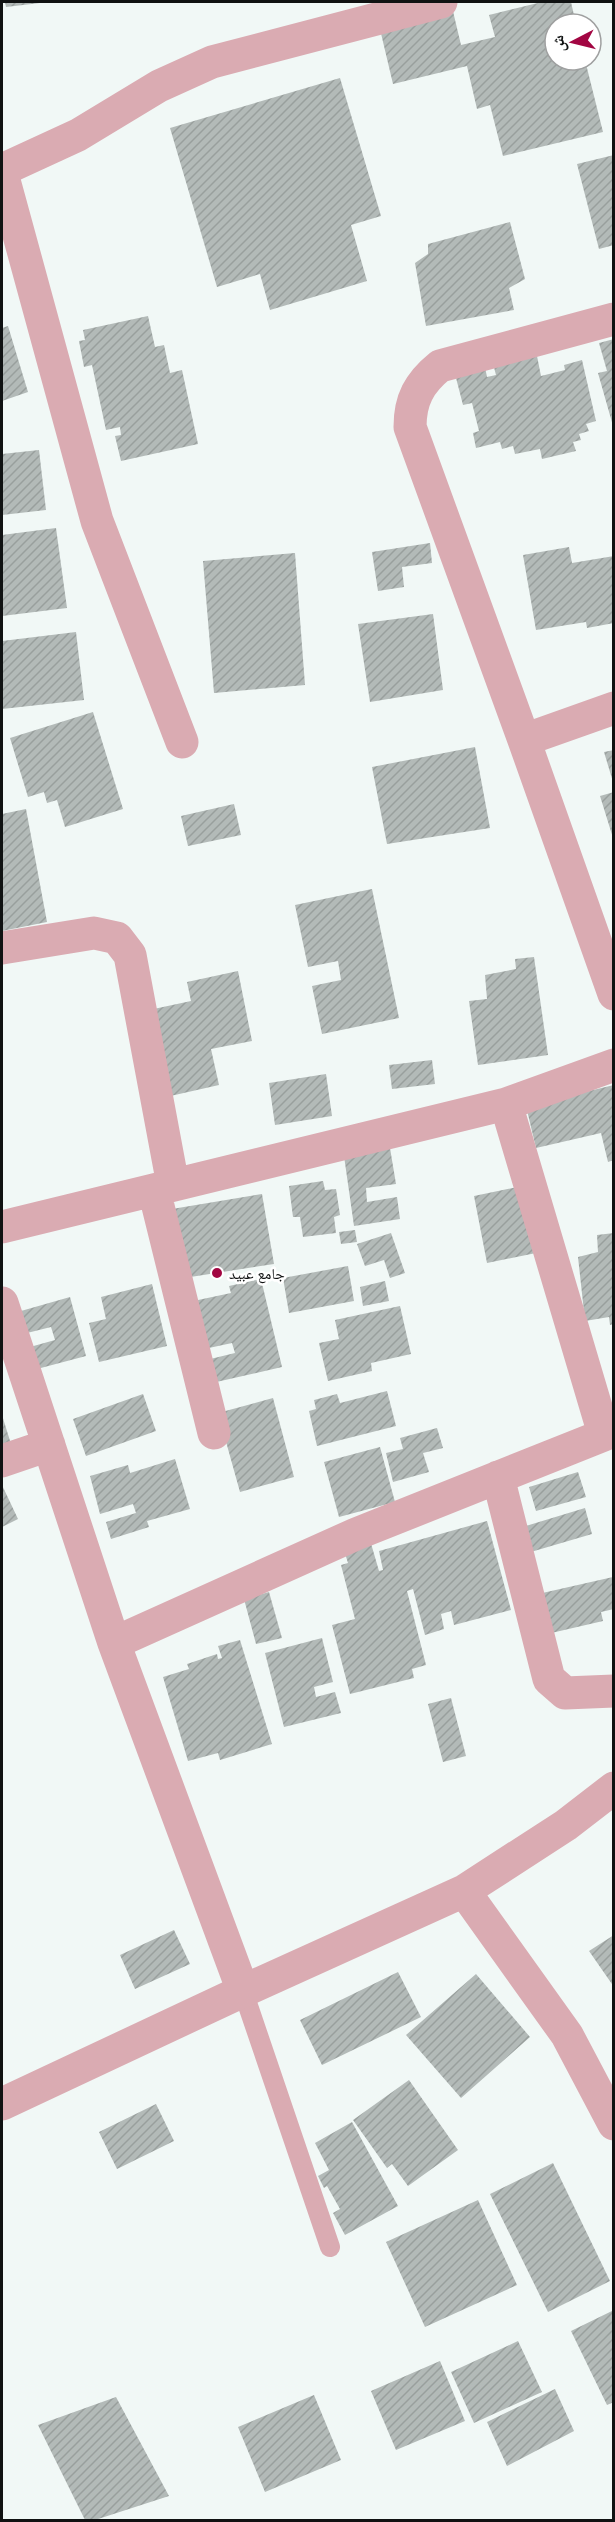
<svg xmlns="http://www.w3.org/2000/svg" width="615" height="2522" viewBox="0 0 615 2522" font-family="Mulish,'Noto Naskh Arabic',sans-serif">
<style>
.building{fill:url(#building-hatch)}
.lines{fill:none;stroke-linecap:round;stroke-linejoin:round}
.lane{stroke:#daabb2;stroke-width:20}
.street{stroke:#daabb2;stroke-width:33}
.poi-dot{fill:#a20642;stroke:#fff;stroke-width:2}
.labels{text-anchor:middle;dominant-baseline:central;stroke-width:5;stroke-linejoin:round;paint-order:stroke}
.poi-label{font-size:15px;fill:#101212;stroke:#fff;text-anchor:start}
</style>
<defs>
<pattern id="building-hatch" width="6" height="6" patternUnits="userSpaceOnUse" patternTransform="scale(1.5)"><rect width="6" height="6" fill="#b3bab8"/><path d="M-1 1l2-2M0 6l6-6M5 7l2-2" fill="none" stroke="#999f9d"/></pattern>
</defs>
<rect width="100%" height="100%" fill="#f1f8f6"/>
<path class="building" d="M5,2H40V3L6,7Z
M542,2H571L576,24H555V60H585L603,132L503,156L490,105L477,109L467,66L393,84L379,25L452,7L461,45L495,37L489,15Z
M340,78L381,216L351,225L367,281L270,310L260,274L217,287L170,128Z
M614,155V245L599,249L577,164Z
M510,222L525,279L509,288L514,310L426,326L415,263L428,254V244Z
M148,316L155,347L164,345L170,373L182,370L198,444L121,461L115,436L121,435L120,427L106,430L92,365L84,367L79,341L85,340L83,330Z
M8,326L28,392L2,401V328Z
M614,339V426H613L598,373L607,371L599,343Z
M535,346L541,376L565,370L564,365L582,360L596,421L586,424L589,431L579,434L581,440L573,442L576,451L542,459L540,449L515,454L513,446L502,449L500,442L476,448L473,433L479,431L472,403L463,405L455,374L485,367L487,377L496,375L491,356Z
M39,450L46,510L2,515V454Z
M56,528L67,608L2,616V535Z
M430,543L432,563L402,567L404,587L378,591L372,552Z
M569,547L572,563L614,556V623L587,628L586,622L536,630L523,555Z
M295,553L305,685L214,693L203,561Z
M433,614L443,690L370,702L358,624Z
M76,632L84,700L2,709V641Z
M93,712L123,809L65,827L57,800L47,803L44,792L28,797L10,738Z
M475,747L490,828L387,844L372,767Z
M614,750V782H613L604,752Z
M614,792V838H613L600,796Z
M234,804L241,835L188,846L181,816Z
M26,809L47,922L2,931V814Z
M372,889L399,1018L322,1034L312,986L341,980L338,961L308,967L295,905Z
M534,957L548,1055L478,1065L469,1001L487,999L485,975L516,969L515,959Z
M238,971L252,1041L211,1049L219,1085L166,1097L149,1010L191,1001L187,982Z
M432,1060L435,1084L392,1089L389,1065Z
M326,1074L332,1116L275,1125L269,1083Z
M614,1085V1160L608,1162L601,1133L536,1148L526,1106Z
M389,1142L396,1184L366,1188L367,1202L397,1197L400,1219L354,1226L343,1149Z
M323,1181L325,1190L336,1189L340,1215L334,1217L336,1233L303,1237L300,1217H293L289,1186Z
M522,1186L536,1253L487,1263L474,1196Z
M262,1194L274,1264L184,1278L172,1209Z
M355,1230L357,1242L341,1244L339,1232Z
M391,1233L405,1273L390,1278L384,1260L365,1266L357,1244Z
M614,1233V1324L610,1325L609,1317L585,1321L578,1257L598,1252L597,1235Z
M348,1266L354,1301L289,1313L283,1278Z
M261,1279L282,1367L203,1385L198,1362L235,1353L232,1343L195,1351L184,1303L231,1293L229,1286Z
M385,1281L389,1301L363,1306L360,1287Z
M152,1284L167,1346L99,1362L89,1323L106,1319L101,1297Z
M70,1297L86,1356L37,1369L30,1347L55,1340L51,1327L27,1333L21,1311Z
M400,1306L411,1354L371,1363L372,1371L328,1381L319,1343L339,1339L335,1320Z
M387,1391L396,1426L317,1446L309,1411L316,1409L314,1400L337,1394L340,1403Z
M143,1394L156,1431L86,1456L73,1419Z
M273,1398L294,1477L240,1492L218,1413Z
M2,1415L11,1444L2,1447Z
M437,1428L443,1448L423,1453L429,1472L393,1482L386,1453L403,1449L400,1438Z
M380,1447L395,1502L339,1517L324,1462Z
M175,1459L190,1509L147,1521L149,1527L111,1539L106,1522L136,1513L133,1504L100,1514L90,1476L128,1465L130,1473Z
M578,1472L586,1497L536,1511L529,1487Z
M2,1485L18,1519L2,1527Z
M585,1508L592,1534L524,1554L516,1529Z
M487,1521L511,1610L454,1625L451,1611L441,1614L444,1629L425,1635L413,1589L407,1591L426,1665L412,1669L414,1678L350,1694L332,1625L355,1619L341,1565L348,1563L343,1547L370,1540L379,1571L383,1570L379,1551Z
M613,1577L614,1609L601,1612L603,1621L547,1634L538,1594Z
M269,1592L282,1638L256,1644L244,1599Z
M322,1638L333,1682L314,1687L316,1697L335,1692L341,1713L284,1727L265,1653Z
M240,1640L272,1744L220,1760L218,1753L188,1761L163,1677L189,1669L187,1664L217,1654L218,1659L222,1658L218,1646Z
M451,1698L466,1756L443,1762L428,1704Z
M174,1930L190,1964L135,1989L120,1955Z
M614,1935V1987L589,1951Z
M398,1972L421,2017L322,2065L300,2020Z
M476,1974L530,2037L461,2098L406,2035Z
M409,2080L458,2150L408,2186L392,2164L387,2168L353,2120Z
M156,2104L174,2141L117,2169L99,2132Z
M352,2122L398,2206L345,2235L333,2213L340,2209L327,2186L324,2188L318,2176L329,2170L315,2143Z
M553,2163L610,2281L548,2312L490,2194Z
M478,2200L517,2285L425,2327L386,2242Z
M614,2310V2402L607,2405L571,2331Z
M518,2341L542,2392L474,2423L451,2372Z
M440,2361L465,2421L396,2450L371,2391Z
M555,2389L574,2431L507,2466L487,2422Z
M314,2395L341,2460L265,2492L238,2427Z
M116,2397L169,2496L95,2520H85L38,2425Z"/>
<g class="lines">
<path class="lane" d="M243,1991L330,2247"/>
<path class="street" d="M2,170L78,135L159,86L212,62L441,2
M2,173L97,521L182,742
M614,319L440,366C419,383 410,400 410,427L524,740L614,994
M524,740L614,708
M2,948L94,933L117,938L130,955L173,1185
M506,1104L604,1434
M154,1190L214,1433
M2,1227L506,1104L614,1065
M2,1303L114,1643L243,1991
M2,1461L49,1445
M498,1477L549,1679L565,1693L614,1691
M114,1643L356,1534L614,1431
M464,1891L567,2035L614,2124
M2,2104L243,1991L464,1891L566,1825L614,1788"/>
</g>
<circle class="poi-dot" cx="217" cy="1273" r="6"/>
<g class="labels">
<g class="poi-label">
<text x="229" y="1273">جامع عبيد</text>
</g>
</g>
<rect width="615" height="2522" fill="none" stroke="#101212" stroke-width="6"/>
<g transform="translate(573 42) rotate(263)"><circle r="28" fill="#ffffff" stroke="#9fa0a0" stroke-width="1.5"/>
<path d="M0-4.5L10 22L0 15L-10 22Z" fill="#a20642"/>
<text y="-9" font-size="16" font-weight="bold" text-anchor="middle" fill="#101212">ش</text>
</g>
</svg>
